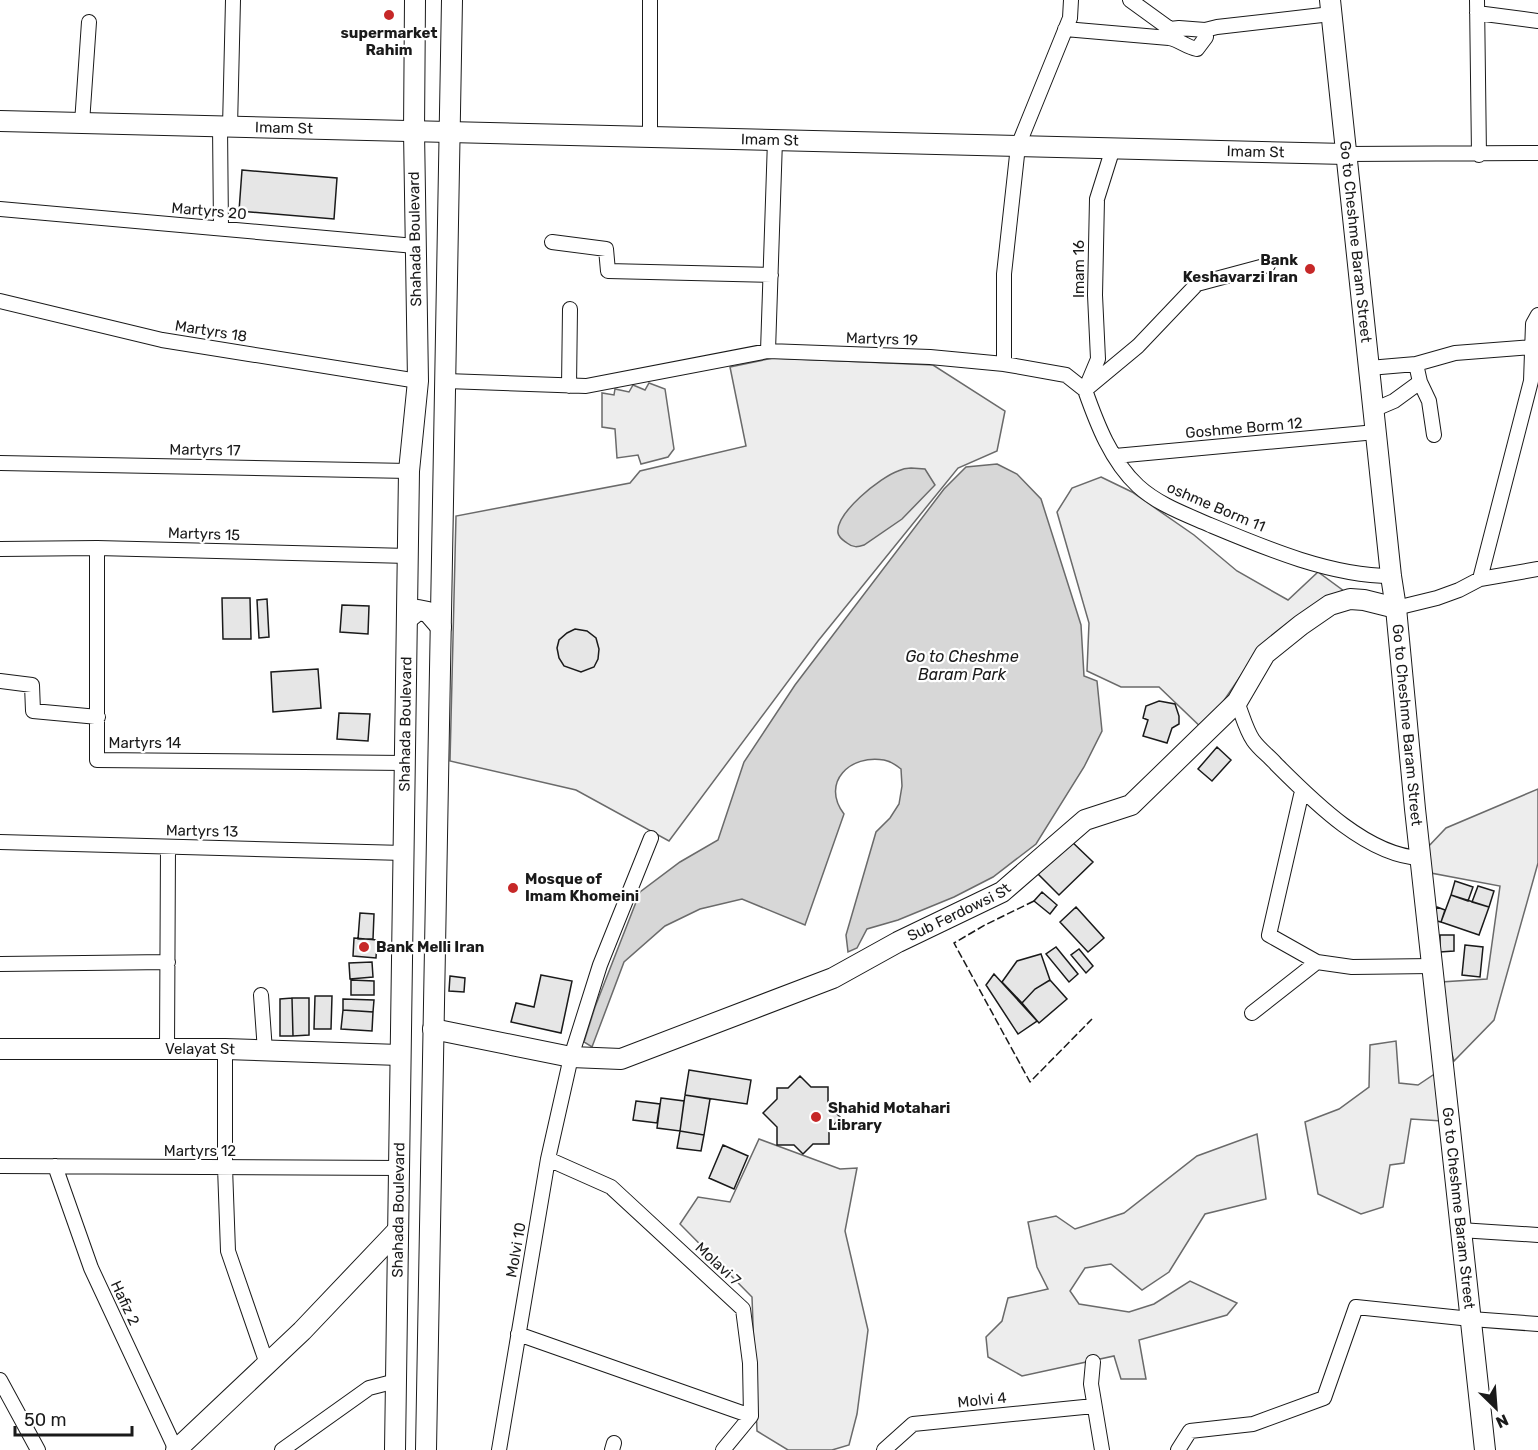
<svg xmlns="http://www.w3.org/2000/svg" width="1538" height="1450" viewBox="0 0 1538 1450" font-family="Rubik,sans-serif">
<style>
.green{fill:#ededed;stroke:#6a6a6a;stroke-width:1.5}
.water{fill:#d7d7d7;stroke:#6a6a6a;stroke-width:1.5}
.building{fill:#e6e6e6;stroke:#1a1a1a;stroke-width:1.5}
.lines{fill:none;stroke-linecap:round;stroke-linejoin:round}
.street-casing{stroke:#1a1a1a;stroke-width:16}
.secondary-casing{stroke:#1a1a1a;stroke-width:22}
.street{stroke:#fff;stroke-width:14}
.secondary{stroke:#fff;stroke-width:20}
.fence{stroke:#1a1a1a;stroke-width:1.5;stroke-dasharray:8 3;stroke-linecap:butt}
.poi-dot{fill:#c62828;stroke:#fff;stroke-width:2}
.labels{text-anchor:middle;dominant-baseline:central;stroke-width:4.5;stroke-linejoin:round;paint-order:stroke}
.poi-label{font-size:15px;font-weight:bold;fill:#1a1a1a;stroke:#fff;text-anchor:start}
.street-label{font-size:15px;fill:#1a1a1a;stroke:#fff}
.water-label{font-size:16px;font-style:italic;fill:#1a1a1a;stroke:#fff}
</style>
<rect width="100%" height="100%" fill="#fff"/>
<path class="green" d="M773,358L933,365L1005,411L997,451L958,468L818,641L669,841L576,790L450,761L456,516L630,483L640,471L746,446L730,367Z
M649,383L665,389L674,449L668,457L641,464L638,455L617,458L615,429L602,427V393L614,395L615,389L629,392L633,385L645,390Z
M1101,477L1132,492L1194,535L1237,571L1288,600L1318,572L1348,594L1250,662L1204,730L1159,687H1121L1087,671L1089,623L1057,512L1072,488Z
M1538,789V863L1494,1020L1454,1061L1447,1037L1441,982L1487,979L1500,886L1431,873L1427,848L1446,828Z
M1396,1041L1399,1083L1418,1085L1436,1073L1442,1121L1411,1119L1404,1163L1390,1165L1383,1207L1361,1214L1318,1194L1305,1122L1339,1109L1369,1087L1370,1045Z
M1257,1134L1266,1199L1205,1214L1169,1272L1142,1290L1111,1264L1085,1268L1070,1291L1079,1304L1129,1312L1154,1304L1190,1281L1237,1303L1227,1315L1139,1340L1146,1379H1121L1114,1356L1022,1376L988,1357L986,1337L1002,1321L1008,1298L1048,1289L1037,1267L1028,1222L1056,1216L1075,1229L1124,1213L1197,1156Z
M759,1139L840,1169L857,1168L845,1231L868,1330L857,1414L849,1445L832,1450H788L757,1431L752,1297L680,1224L698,1197L730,1202Z"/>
<path class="water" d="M997,464L1017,474L1041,499L1081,625L1084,676L1097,681L1102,731L1084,767L1036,844L993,877L954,897L898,920L867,929L857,948L848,952L846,935L876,832L890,818L899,804L902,786L901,769C896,765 890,761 884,760C851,754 820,782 844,814L805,925L742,899L700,909L665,926L624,962L592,1047L584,1042L595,1007L640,892L680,862L718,840L744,762L795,685L944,489L966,467Z
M911,468L925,469L935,485L902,519L864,545C858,547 853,548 847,543C843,540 839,538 838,533C835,513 881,477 898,471C902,469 907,468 911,468Z"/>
<path class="building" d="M242,170L337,178L334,219L239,211Z
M222,598H250L251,639H223Z
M267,599L269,637L259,638L257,600Z
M342,605L369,606L368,634L340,632Z
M575,629L587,631L596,638L599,649L598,659L594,667L581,672L564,666L559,658L557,648L559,640L567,633Z
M318,669L321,708L273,712L271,672Z
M1159,701L1175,704L1179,716V724L1172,728L1167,743L1143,736L1148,720L1143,718L1146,706Z
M339,713L370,714L368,741L337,739Z
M1217,747L1231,760L1212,781L1198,769Z
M1069,839L1093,862L1059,895L1036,872Z
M1455,881L1473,887L1468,901L1451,895Z
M1478,886L1494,891L1489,907L1472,902Z
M1042,892L1057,905L1050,914L1034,901Z
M1451,895L1489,907L1479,935L1441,922Z
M1076,907L1104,938L1088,952L1060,922Z
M1437,907L1445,910L1441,922L1433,920Z
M360,913L374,914L373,939H358Z
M1440,935H1454V951L1440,952Z
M354,938L377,940L376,958L353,956Z
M1465,945L1483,947L1480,977L1462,975Z
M1056,947L1078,974L1069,982L1046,954Z
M1079,949L1093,966L1086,973L1071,955Z
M1041,954L1050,980L1035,989L1022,1003L1002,982L1017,961Z
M372,962L373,977L350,979L349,963Z
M994,974L1037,1021L1018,1034L986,985Z
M541,975L572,981L561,1033L511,1022L516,1003L534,1007Z
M450,976L465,978L464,992L449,991Z
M351,980L374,981V995H351Z
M1050,980L1067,999L1039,1023L1022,1003L1035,989Z
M315,996H332L331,1029H314Z
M292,998L293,1036H280V999Z
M292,998H309V1035L293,1036Z
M343,999L374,1000L373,1012L343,1010Z
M343,1010L373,1012L372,1031L341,1029Z
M689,1070L751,1080L747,1104L685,1095Z
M800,1076L811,1087H828V1105L841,1118L829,1129V1144H813L803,1154L794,1145H777V1127L763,1113L777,1099V1088H788Z
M685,1095L710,1099L704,1135L680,1131Z
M661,1098L684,1101L680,1131L657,1128Z
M636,1101L660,1104L657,1123L633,1120Z
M680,1131L704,1135L701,1151L677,1148Z
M723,1145L748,1156L734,1189L709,1178Z"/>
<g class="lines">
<defs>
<path id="street" d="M650,0V137
M1477,0L1479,155
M1477,13L1538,21
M1065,29L1169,38C1180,40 1186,47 1197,49L1206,37L1205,30L1179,28L1170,29L1130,0
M1205,30L1217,27L1331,14
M82,123L89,22
M220,126L221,228
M230,127L233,0
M1113,148L1097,199L1095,295L1098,359L1085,390C1097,424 1111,461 1138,486C1159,505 1185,514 1210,525C1265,548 1331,576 1391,576
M1346,154L1538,153
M0,209L415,246
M552,242L606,249L608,271L771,275
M0,301L162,340L418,381
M768,351L775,140
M1004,364V274L1018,146L1070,18L1071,0
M1369,368L1416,364L1455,353L1532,347
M446,381L586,386L768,351L930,357L1004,364L1066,375L1085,390L1138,346L1197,284L1268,265
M1420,382L1429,401L1434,435
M569,386L570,309
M1373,410L1394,401L1420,382L1416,364
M1115,456L1376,432
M0,463L409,471
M97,548V760L405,763
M0,549L97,548L408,556
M1480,579L1531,381L1533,324L1538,315
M1396,608L1437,598L1459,590L1480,579L1538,569
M0,681L32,685L33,711L98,717
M1237,702C1242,714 1246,730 1253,740C1259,749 1269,756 1276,764C1312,800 1367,856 1421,858
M1302,791L1269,935L1317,962
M0,842L404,853
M0,964L168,962
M261,995L265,1051
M1252,1013L1317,962L1352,967L1432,966
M167,1049L168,847
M225,1049V1167L228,1251L267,1364
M548,1159L611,1187L743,1309L750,1363L751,1416L723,1450
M0,1166L400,1168
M55,1166L91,1268L176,1450
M1460,1230L1538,1235
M518,1334L751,1416
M1093,1362L1091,1384L1102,1450
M0,1380L38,1450
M282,1450L369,1388L396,1381
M499,1450L548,1159L571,1057L600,965L651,838
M612,1450L614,1443
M884,1450L913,1424L1094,1406
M1178,1450L1190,1431L1253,1424L1324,1398L1356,1307L1471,1319L1538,1324"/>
<g id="secondary">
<path id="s1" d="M1330,0L1391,576L1396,608L1415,809L1485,1450"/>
<path id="s2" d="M0,121L1346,154"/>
<path d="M407,619L418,610L428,612L441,627"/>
<path id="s3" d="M433,1029L571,1057L621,1059L833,978L898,942L1002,892L1085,820L1131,805L1237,702L1265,654L1301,625L1330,605L1350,599L1364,600L1396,608"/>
<path id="s4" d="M0,1049H225L399,1055"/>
<path d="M176,1450L302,1331L398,1230"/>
<path id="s5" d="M395,1450L409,471L418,381L414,131L415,0"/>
<path d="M426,1450L452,0"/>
</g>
</defs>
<use href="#street" class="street-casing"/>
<use href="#secondary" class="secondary-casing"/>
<use href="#street" class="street"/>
<use href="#secondary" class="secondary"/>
<path class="fence" d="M1034,901L985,925L954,943L1030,1082L1092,1019"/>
</g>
<g class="poi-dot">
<circle cx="389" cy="15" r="6"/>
<circle cx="1310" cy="269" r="6"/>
<circle cx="513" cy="888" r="6"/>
<circle cx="364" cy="947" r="6"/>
<circle cx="816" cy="1117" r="6"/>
</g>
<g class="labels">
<g class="poi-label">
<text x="389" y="33" text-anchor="middle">supermarket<tspan x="389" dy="17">Rahim</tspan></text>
<text x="1298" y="260" text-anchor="end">Bank<tspan x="1298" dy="17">Keshavarzi Iran</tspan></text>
<text x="525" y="879">Mosque of<tspan x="525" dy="17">Imam Khomeini</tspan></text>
<text x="376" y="947">Bank Melli Iran</text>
<text x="828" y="1108">Shahid Motahari<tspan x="828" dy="17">Library</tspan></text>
</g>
<g class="street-label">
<text stroke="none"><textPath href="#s2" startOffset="284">Imam St</textPath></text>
<text stroke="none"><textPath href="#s2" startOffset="770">Imam St</textPath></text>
<text stroke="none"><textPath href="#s2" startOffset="1256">Imam St</textPath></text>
<text transform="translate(209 211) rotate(5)">Martyrs 20</text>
<text transform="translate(415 239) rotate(-91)">Shahada Boulevard</text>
<text stroke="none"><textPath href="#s1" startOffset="243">Go to Cheshme Baram Street</textPath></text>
<text transform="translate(1079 269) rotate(-90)">Imam 16</text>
<text transform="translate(211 331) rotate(9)">Martyrs 18</text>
<text transform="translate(882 339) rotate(2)">Martyrs 19</text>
<text transform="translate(1244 428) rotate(-5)">Goshme Borm 12</text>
<text transform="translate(205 450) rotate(1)">Martyrs 17</text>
<text transform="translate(1216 507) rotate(23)">oshme Borm 11</text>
<text transform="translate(204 534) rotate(2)">Martyrs 15</text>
<text stroke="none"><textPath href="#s5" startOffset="726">Shahada Boulevard</textPath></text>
<text stroke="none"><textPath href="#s1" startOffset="729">Go to Cheshme Baram Street</textPath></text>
<text x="145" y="743">Martyrs 14</text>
<text transform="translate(202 831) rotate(1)">Martyrs 13</text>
<text stroke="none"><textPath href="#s3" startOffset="560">Sub Ferdowsi St</textPath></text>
<text stroke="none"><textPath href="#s4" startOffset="200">Velayat St</textPath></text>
<text x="200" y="1151">Martyrs 12</text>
<text stroke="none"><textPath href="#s1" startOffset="1215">Go to Cheshme Baram Street</textPath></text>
<text stroke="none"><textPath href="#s5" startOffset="240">Shahada Boulevard</textPath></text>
<text transform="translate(516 1250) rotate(-80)">Molvi 10</text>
<text transform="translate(718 1264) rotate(43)">Molavi 7</text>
<text transform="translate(125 1303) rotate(65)">Hafiz 2</text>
<text transform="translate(982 1400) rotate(-6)">Molvi 4</text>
</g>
<g class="water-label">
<text x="962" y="656">Go to Cheshme<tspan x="962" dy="18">Baram Park</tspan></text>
</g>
</g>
<g transform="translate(1496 1408) rotate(155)" stroke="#ffffff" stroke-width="4.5" paint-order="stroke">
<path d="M0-4.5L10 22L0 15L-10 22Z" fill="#1a1a1a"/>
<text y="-9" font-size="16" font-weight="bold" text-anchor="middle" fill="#1a1a1a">N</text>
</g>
<path d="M15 1426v9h117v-9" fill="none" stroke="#1a1a1a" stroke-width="3"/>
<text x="24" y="1426" font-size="18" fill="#1a1a1a" stroke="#ffffff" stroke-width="4.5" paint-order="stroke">50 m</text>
</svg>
